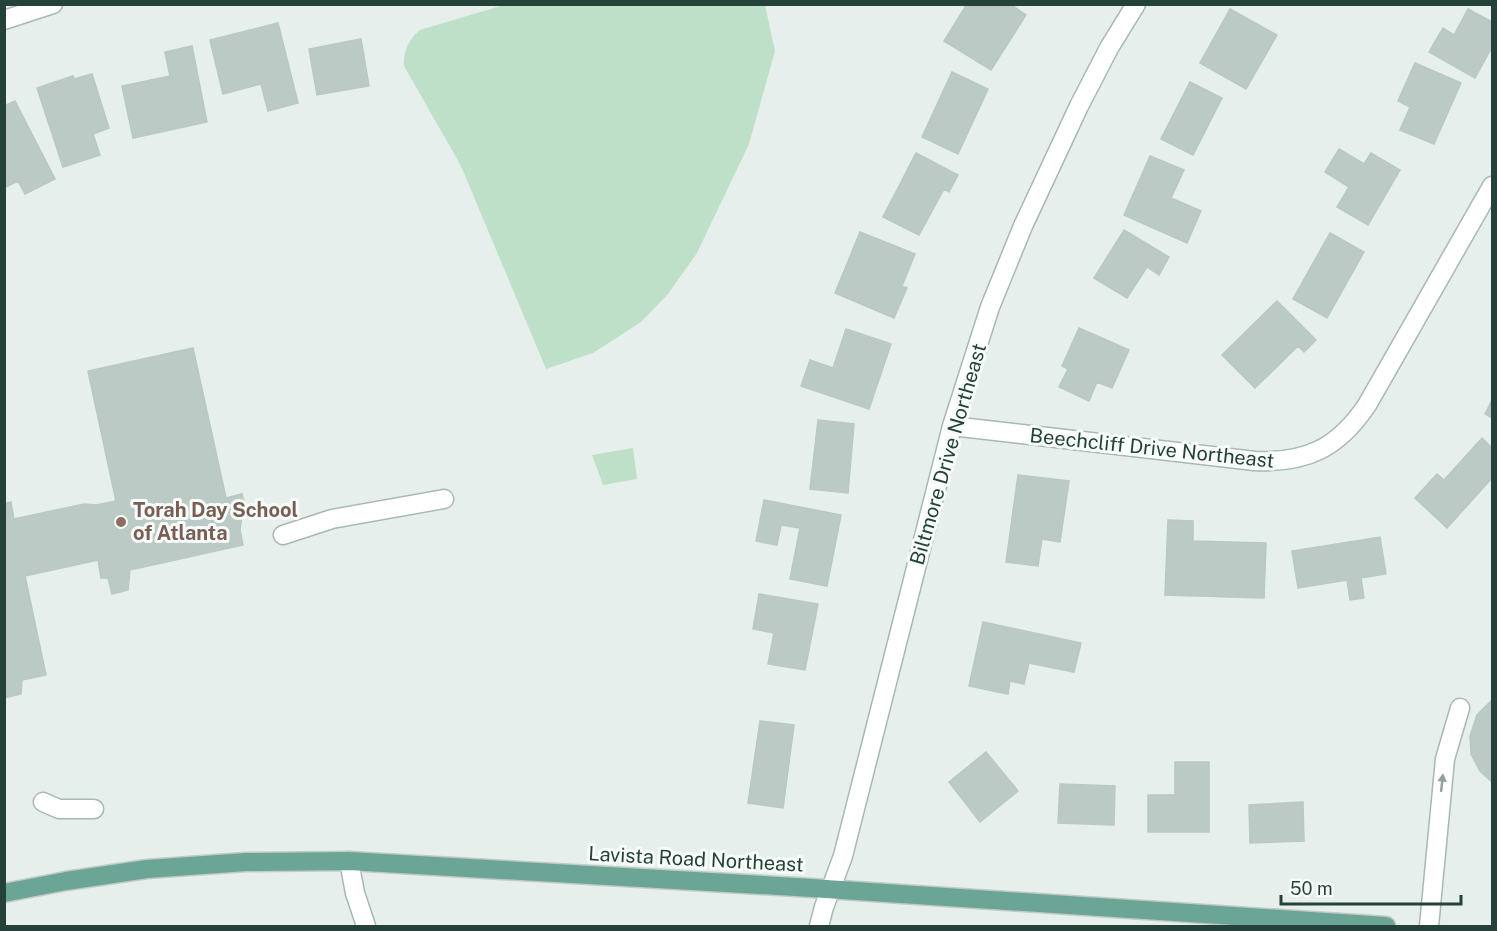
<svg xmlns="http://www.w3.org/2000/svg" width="1497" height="931" viewBox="0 0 1497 931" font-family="'Public Sans',sans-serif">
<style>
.green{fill:#bfe0c8}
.building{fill:#bbcac4;stroke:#b8c9c2;stroke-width:1.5}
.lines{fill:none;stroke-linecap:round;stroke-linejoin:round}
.minor-casing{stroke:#a8b8b2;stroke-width:21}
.major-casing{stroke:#c2cac8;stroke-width:21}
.minor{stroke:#fff;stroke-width:18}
.major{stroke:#6aa596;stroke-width:18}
.oneway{fill:#92a09c}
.education-dot{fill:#8d6e63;stroke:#f7fbf9;stroke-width:2}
.labels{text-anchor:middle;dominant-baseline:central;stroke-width:6;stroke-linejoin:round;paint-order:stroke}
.street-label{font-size:20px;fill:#24423a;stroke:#f7fbf9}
.education-label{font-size:20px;font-weight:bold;fill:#785e54;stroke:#f7fbf9;text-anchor:start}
</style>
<rect width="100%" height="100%" fill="#e6efeb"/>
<path class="green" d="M507,4L765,5L775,51L749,144L697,253L668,294L641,322L593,353L546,369L461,166L404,66C403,52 409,39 420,30Z
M633,448L637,479L603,485L592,455Z"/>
<path class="building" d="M967,4H1010L1026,15L991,70L944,41Z
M1230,9L1277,35L1246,89L1200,63Z
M1468,9L1492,22V47L1475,78L1429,52L1443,28L1454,35Z
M278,23L298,103L268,111L261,84L223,94L210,40Z
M361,39L369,86L317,95L309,49Z
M192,46L207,122L133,138L122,86L170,76L165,52Z
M1415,63L1461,83L1434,144L1400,130L1410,107L1398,101Z
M952,72L988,89L958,154L922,137Z
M92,74L109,128L93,134L100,155L63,167L37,88L73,76L74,79Z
M1190,82L1222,98L1193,155L1161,139Z
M15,101L55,179L25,194L18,181L4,188V106Z
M1339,149L1364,164L1371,153L1400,170L1368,225L1337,207L1349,187L1325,172Z
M916,153L958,175L949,192L944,189L919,235L883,217Z
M1150,156L1184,170L1171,198L1201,211L1187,243L1124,215Z
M1124,230L1169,257L1159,275L1147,267L1127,298L1094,278Z
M860,232L915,254L902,286L907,288L894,318L835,293Z
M1330,233L1364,252L1327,318L1293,299Z
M1277,301L1316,340L1304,352L1298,346L1255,388L1222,355Z
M1079,328L1129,350L1112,388L1097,382L1089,401L1059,387L1068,369L1062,366Z
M846,329L891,344L869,409L801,386L810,360L833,368Z
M193,348L226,498L242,494L244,501L240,530L243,545L130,570L128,590L112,594L108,578H101L98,560L25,576L46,675L22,680L21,694L4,698V504L11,502L14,519L84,504L96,505L116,501L88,371Z
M1492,400V418L1485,414Z
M818,420L854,424L848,493L810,489Z
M1482,438L1492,448V478L1447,528L1415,498L1437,474L1444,480Z
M1018,475L1069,481L1060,542L1042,539L1038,566L1006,562Z
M764,500L841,515L827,586L790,579L800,528L781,525L777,545L756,541Z
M1168,520L1193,521V541L1266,543L1264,598L1165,595Z
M1380,537L1386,574L1361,578L1364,598L1350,600L1347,580L1298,588L1292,551Z
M759,594L818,604L805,670L768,664L774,633L753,629Z
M983,622L1081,643L1074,672L1029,663L1024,684L1010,681L1008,694L969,686Z
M1492,700V782L1480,771L1471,754L1470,736L1477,715Z
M760,721L794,725L783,808L748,803Z
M986,752L1018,791L980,822L949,782Z
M1175,762H1209V832H1148V795H1175Z
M1060,784L1115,786L1114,825L1058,823Z
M1303,802L1304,841L1250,843L1249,805Z"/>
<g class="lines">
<defs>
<path id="minor" d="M4,20L53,4
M952,426L1255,461C1307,463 1338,448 1367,405L1492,186
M283,535L332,519L444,499
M43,802L59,809H94
M349,861L355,893L366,926
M819,926L824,907L843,856L952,426L990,307L1023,226L1079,106L1109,48L1136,4
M1429,926L1445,759L1460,708"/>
<path id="major" d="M4,893L66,881L147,869L246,862L349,861L796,887L1386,926"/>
</defs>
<use href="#minor" class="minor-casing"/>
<use href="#major" class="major-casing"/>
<use href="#minor" class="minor"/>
<use href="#major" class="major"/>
</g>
<defs><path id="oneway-solid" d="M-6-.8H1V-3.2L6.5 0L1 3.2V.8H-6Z" transform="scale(1.5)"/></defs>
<use class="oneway" href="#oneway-solid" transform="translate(1442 783) rotate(-84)"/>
<circle class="education-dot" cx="121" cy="522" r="6"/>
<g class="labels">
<g class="street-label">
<text transform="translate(1152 448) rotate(6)">Beechcliff Drive Northeast</text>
<text transform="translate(948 454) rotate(-74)">Biltmore Drive Northeast</text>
<text transform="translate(696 859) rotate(3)">Lavista Road Northeast</text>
</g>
<g class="education-label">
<text x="133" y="510">Torah Day School<tspan x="133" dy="23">of Atlanta</tspan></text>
</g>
</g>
<rect width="1497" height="931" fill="none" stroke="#24423a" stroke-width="12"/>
<path d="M1281 895v9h180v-9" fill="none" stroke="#24423a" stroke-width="3"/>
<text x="1290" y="895" font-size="18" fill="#24423a" stroke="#f7fbf9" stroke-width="4.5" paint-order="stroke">50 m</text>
</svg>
